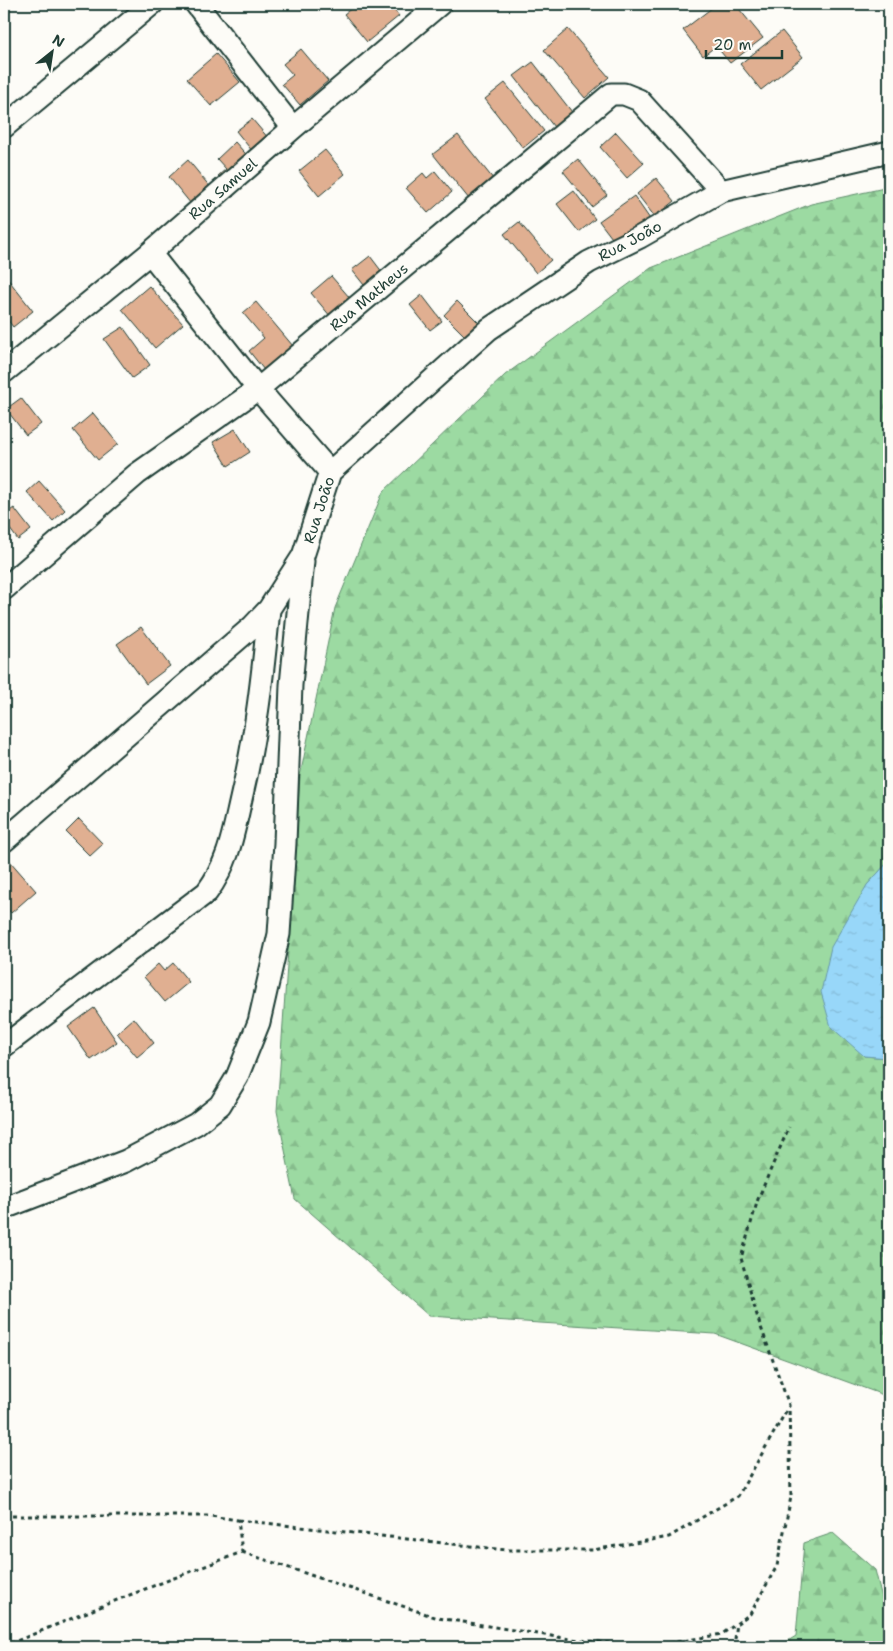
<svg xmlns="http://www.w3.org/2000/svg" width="893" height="1651" viewBox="0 0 893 1651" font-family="'Shantell Sans',sans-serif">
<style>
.forest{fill:url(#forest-firs);stroke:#5e8c6b}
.water{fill:url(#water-ripples);stroke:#6899aa}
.building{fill:#e0af91;stroke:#1f3d34}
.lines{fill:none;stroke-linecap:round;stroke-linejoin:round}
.street-casing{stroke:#1f3d34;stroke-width:25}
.path{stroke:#1f3d34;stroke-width:3;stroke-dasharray:4 4;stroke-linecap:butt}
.street{stroke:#fdfcf7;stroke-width:21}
.labels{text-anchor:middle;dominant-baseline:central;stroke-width:5;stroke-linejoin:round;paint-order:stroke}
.street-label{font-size:15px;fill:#1f3d34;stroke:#fdfcf7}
</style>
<defs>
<pattern id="forest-firs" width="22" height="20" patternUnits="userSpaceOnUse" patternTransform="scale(1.25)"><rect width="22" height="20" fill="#9cdaa2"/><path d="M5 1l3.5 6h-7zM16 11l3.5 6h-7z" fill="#86bc8c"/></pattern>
<pattern id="water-ripples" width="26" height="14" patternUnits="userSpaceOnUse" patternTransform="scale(1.25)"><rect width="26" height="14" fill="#98d7f9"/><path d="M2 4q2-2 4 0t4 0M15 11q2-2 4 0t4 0" fill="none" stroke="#83b9d6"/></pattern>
</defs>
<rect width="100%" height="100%" fill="#fdfcf7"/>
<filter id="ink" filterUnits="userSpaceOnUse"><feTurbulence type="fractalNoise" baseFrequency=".02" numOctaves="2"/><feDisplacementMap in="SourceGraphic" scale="10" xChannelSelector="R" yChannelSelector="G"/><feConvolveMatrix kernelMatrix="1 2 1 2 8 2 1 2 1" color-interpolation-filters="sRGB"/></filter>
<g filter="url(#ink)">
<path class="forest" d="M889,187V861L867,885L864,1056L889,1058V1397L715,1334L429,1316L295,1199L277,1111L300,776L335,608L383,492L505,375L651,268L811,204Z
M833,1533L875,1570L889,1626V1647H778L796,1636L804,1543Z"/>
<path class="water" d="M889,861V1058L864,1056L831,1027L821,992L831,947L867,885Z"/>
<path class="building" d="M357,4H389L399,16L367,42L344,14Z
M717,4H735L763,38L730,63L716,46L703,56L683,30Z
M568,29L609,77L585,98L544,50Z
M782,31L803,57L761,90L740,64Z
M301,49L328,81L300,105L282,84L293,75L283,64Z
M216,54L240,82L211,106L187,79Z
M533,62L572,112L554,127L514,76Z
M505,83L544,131L523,148L485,99Z
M252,119L269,139L253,152L236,131Z
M616,132L644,163L627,178L600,147Z
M458,135L494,180L469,199L433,154Z
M235,142L252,161L226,184L218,176L226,169L217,159Z
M325,150L345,174L319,196L299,171Z
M578,159L607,195L592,207L563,171Z
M188,160L211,188L191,204L169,177Z
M435,171L452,192L428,213L406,188L423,173L427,178Z
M656,178L675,201L655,217L637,194Z
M574,191L595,219L579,232L557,204Z
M634,196L652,222L618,246L599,221Z
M519,222L551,260L536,273L504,234Z
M370,256L386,277L368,290L352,270Z
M331,276L356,305L336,323L311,293Z
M7,278L33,311L13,327L4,315V280Z
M149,286L183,324L155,348L122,309Z
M422,295L442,321L430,330L410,305Z
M457,301L480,324L467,338L444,315Z
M256,302L293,346L264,370L249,351L264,338L243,313Z
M123,327L150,365L132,378L104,339Z
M21,398L41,424L26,435L6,409Z
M93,413L118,444L98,460L73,430Z
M235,429L250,452L228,466L213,442Z
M39,481L65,510L53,521L27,492Z
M14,508L31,530L18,540L4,521V515Z
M141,627L170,666L146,684L117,644Z
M79,819L103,844L90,856L66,832Z
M9,860L36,891L11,913L4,904V864Z
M173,963L189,982L165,1002L144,977L158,964L164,971Z
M94,1008L117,1042L91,1060L68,1027Z
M134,1018L154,1043L137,1057L117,1033Z"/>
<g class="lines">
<defs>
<path id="street" d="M196,4L293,128
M4,127L152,4
M150,253L258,389L330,472
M4,372L150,253L293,128L440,4
M4,589L137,474L258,389L611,94H624L639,100L721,191
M4,841L252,627L269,609L303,556L330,472L489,329L589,262L640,237L721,191L889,152
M4,1046L207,892C229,862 233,834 241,799C256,736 263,673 269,609
M4,1208L126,1161L196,1124L220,1105L237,1077L259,1022L279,934L285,843L291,685L303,561"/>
</defs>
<use href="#street" class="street-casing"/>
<path class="path" d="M4,1516H210L238,1520L242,1552L127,1596L4,1646
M238,1520L506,1550H593L669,1537L738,1496L789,1406
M242,1552L438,1618L570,1639L649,1647L722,1634L750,1614L777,1566L791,1497L789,1405L758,1319L741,1258L758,1199L789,1127
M734,1647L737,1623"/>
<use href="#street" class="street"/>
</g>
</g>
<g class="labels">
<g class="street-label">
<text transform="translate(223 189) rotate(-41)">Rua Samuel</text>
<text transform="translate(630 241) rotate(-28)">Rua João</text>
<text transform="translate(369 297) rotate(-40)">Rua Matheus</text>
<text transform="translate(319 510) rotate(-72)">Rua João</text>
</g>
</g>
<rect width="893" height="1651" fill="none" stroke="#fdfcf7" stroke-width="20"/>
<rect x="10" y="10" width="873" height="1631" fill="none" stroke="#1f3d34" stroke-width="2" filter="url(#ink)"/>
<g transform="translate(52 52) rotate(30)" stroke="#fdfcf7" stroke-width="4" paint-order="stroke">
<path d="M0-4L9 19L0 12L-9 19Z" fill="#1f3d34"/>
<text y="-8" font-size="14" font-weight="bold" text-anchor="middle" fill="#1f3d34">N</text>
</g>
<path d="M706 50v8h76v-8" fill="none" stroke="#1f3d34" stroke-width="2.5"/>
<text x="713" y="50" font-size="15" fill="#1f3d34" stroke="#fdfcf7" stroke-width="4" paint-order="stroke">20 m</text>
</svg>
